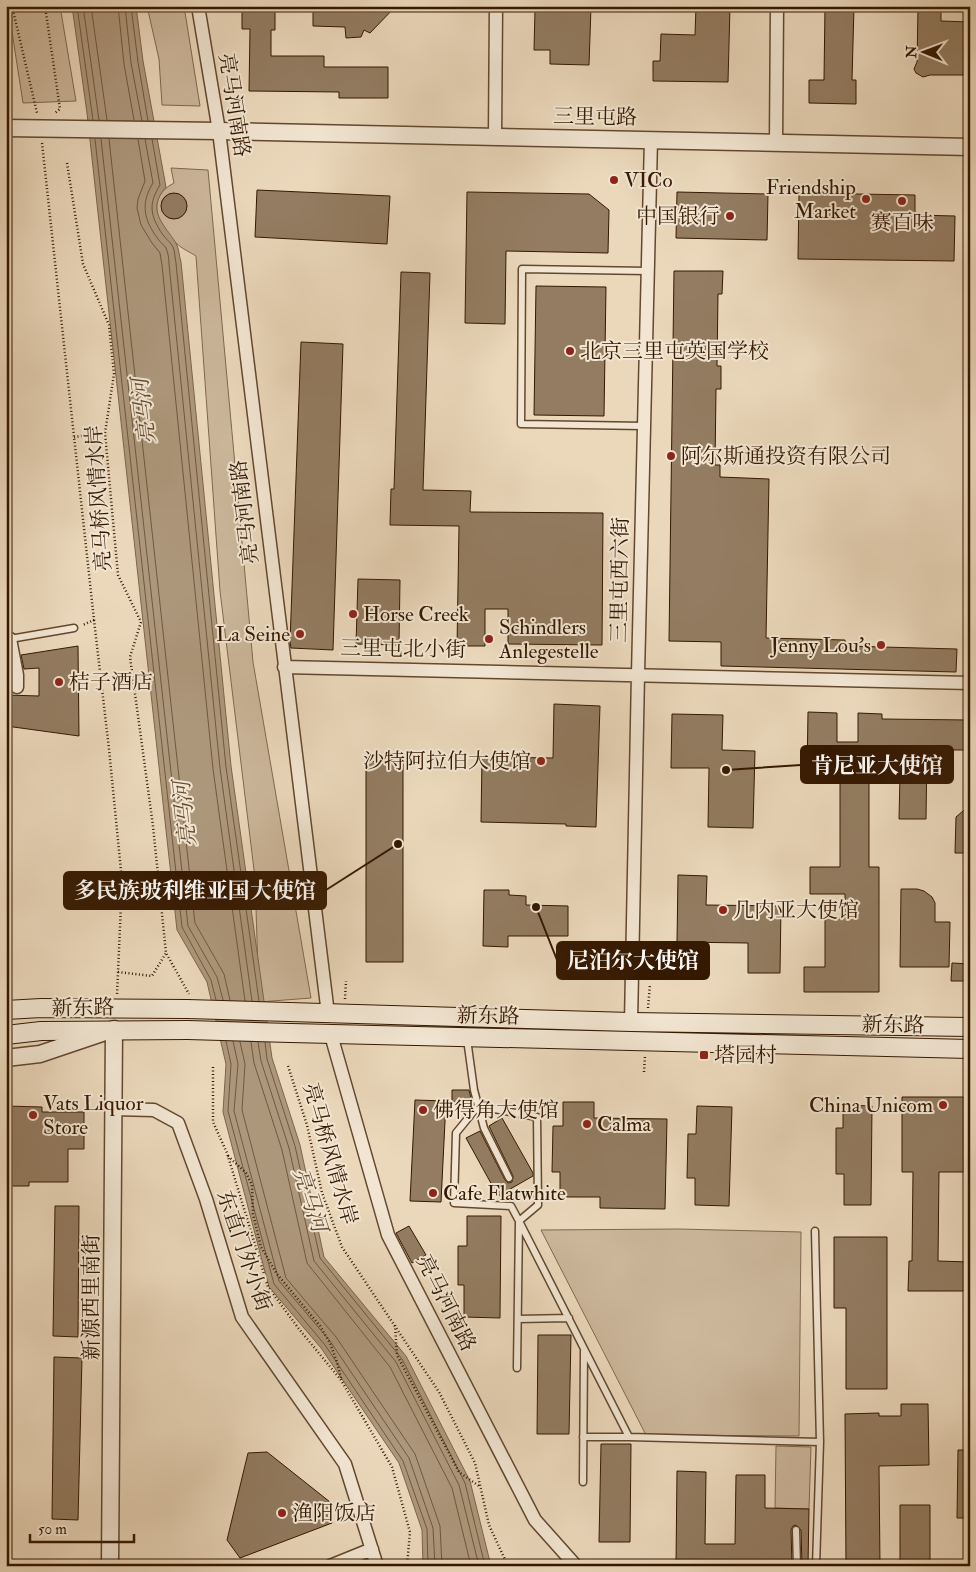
<svg xmlns="http://www.w3.org/2000/svg" width="976" height="1572" viewBox="0 0 976 1572" font-family="'IM FELL Double Pica','Noto Serif SC',serif">
<style>
.green{fill:#ccb79b;stroke:#80684e}
.water{fill:#ad977b;stroke:#7d644a}
.lines{fill:none;stroke-linecap:round;stroke-linejoin:round}
.shore{stroke:#70583e;stroke-width:1}
.building{fill:#937c61;stroke:#341800}
.service-casing{stroke:#62482f;stroke-width:9}
.minor-casing{stroke:#62482f;stroke-width:15}
.tertiary-casing{stroke:#62482f;stroke-width:19}
.secondary-casing{stroke:#341800;stroke-width:20}
.path{stroke:#341800;stroke-width:2.5;stroke-dasharray:1 2.5;stroke-linecap:butt}
.service{stroke:#f2e6d3;stroke-width:6}
.minor{stroke:#f2e6d3;stroke-width:12}
.tertiary{stroke:#f2e6d3;stroke-width:16}
.secondary{stroke:#f2e6d3;stroke-width:18}
.secondary-bridge-casing{stroke:#341800;stroke-width:20;stroke-linecap:butt}
.secondary-bridge{stroke:#f2e6d3;stroke-width:18}
.poi-dot{fill:#8f2418;stroke:#f2e6d3;stroke-width:2}
.labels{text-anchor:middle;dominant-baseline:central;stroke-width:4;stroke-linejoin:round;paint-order:stroke}
.street-label{font-size:21px;fill:#341800;stroke:#f2e6d3}
.poi-label{font-size:21px;fill:#341800;stroke:#f2e6d3;text-anchor:start}
.water-label{font-size:22px;font-style:italic;fill:#644b31;stroke:#f2e6d3}
.leader{fill:none;stroke:#341800;stroke-width:2}
.callout-dot{fill:#341800;stroke:#f2e6d3;stroke-width:2}
.callout{fill:#341800;stroke:#341800;stroke-width:2}
.callout-label{font-size:22px;text-anchor:middle;font-weight:bold;fill:#fff}
</style>
<rect width="100%" height="100%" fill="#ebd8bb"/>
<filter id="stains"><feTurbulence type="fractalNoise" baseFrequency=".004" numOctaves="4"/><feColorMatrix values="0 0 0 0 .2 0 0 0 0 .09 0 0 0 0 .02 0 0 0 .5 -.17"/></filter>
<radialGradient id="worn" r=".72"><stop offset=".6" stop-color="#630" stop-opacity="0"/><stop offset="1" stop-color="#630" stop-opacity=".3"/></radialGradient>
<path class="green" d="M8,6H60L76,101L23,103Z
M147,6H184L200,106L162,105L159,59Z
M171,168L208,170L253,662L311,998L259,1002L255,878L220,591L196,256C190,252 182,249 176,243C157,225 145,198 174,183Z
M679,1229L801,1232L799,1436L646,1435L541,1230Z
M776,1446L811,1447L809,1509L775,1508Z"/>
<path class="water" d="M72,6H136L143,61L166,187C146,210 163,223 176,243C179,248 179,256 181,262L231,766L272,1058L300,1145L324,1257L406,1356L470,1481L491,1566H423L422,1530L399,1463L321,1348L269,1287L223,1112L226,1064L207,982L177,930L87,113Z"/>
<g class="lines">
<path class="shore" d="M77,6L93,120
M83,6L99,120
M91,6L107,120
M118,6L124,64L134,120
M125,6L131,63L142,121
M131,6L138,62L148,121
M95,139L182,927L211,980L216,1000
M101,139L188,926L217,977L223,1000
M109,139L195,923L224,974L230,1000
M138,139L145,181L138,199L137,208L141,225L152,243L160,253L162,265L213,769L245,1001
M145,139L153,183C140,204 144,220 158,239C160,242 164,245 166,248C168,252 169,259 169,264L220,768L252,1001
M152,139L160,185C148,204 150,216 163,235C166,239 171,243 173,247C175,252 175,258 176,263L226,767L259,1001
M226,1041L231,1064L228,1111L274,1284L325,1345L403,1461L427,1529L428,1566
M233,1041L238,1064L234,1111L279,1281L330,1341L409,1458L433,1528L435,1566
M240,1042L245,1064L242,1110L286,1278L336,1337L415,1454L440,1526L442,1566
M251,1042L254,1063L282,1150L307,1263L390,1367L452,1488L471,1566
M258,1042L261,1061L289,1148L314,1261L396,1362L459,1485L479,1566
M265,1042L267,1059L295,1146L320,1258L402,1359L465,1483L485,1566"/>
</g>
<path class="building" d="M242,6H275V30H271V56H324V67H388V98H339V92L249,91L250,29H242Z
M313,6H396L370,33L364,30L361,37L346,38L345,27L313,26Z
M574,6L591,7L589,65L550,64V50H534L535,10L574,11Z
M696,6H730L728,82L653,81V61H660L661,34L695,35Z
M825,6H854L852,80H856V104L809,103V80H824Z
M918,9L941,10V21L970,22V75H930L923,77L916,73L914,69L917,62Z
M257,190L390,196L387,244L255,237Z
M467,192L589,194L609,210L608,253L506,251L505,324L465,323Z
M677,192L768,194L767,240L676,238Z
M799,193L915,195V215L955,216L954,261L798,259Z
M161 206a13 13 0 1 1 26 0a13 13 0 1 1-26 0Z
M674,271H723L722,294H718L717,366H721V389H716L715,465H720V477L769,479L766,638L845,640V646L957,649L956,672L721,666V642L669,641Z
M401,272L430,273L423,490L471,491L470,512L603,513L602,645L508,644V609H485V646H457L459,526L390,525L391,489H394Z
M536,286L606,287L604,416L534,415Z
M301,342L343,344L333,650L291,648L290,642Z
M358,579L400,580L399,645L356,644Z
M78,646L79,736L6,726V695L39,696V668L24,669L21,655Z
M554,704L600,706L596,827L566,826V824L481,822L482,757L553,758Z
M808,712L837,713V742H858V713L882,714V719L970,720V750H927L926,819H899L900,776L869,775V867H879V992H804V967H825V917H845V894H810V867H840V775L807,774Z
M672,714L723,715L722,750L755,751L753,828L708,827L709,768H671Z
M366,761L403,763V962H366Z
M970,805V853H955L956,817Z
M678,875L707,876L706,905L781,906L780,973H748V943L677,942Z
M901,889H917L924,891L932,897L935,903V922H950L949,967H900Z
M484,890H509V895L526,896V905L568,906V936H508V947L483,946Z
M952,963L970,964V981H951Z
M452,1090H469L472,1102H452Z
M902,1097H964V1172H939L938,1261L970,1262V1291H908L909,1261H912L913,1172H902Z
M415,1100L446,1101L441,1202L410,1201Z
M563,1102H594V1118L667,1119L665,1209L600,1208V1197H560V1172H552L553,1126H563Z
M843,1105L872,1106L871,1205H844V1174H836V1128H843Z
M6,1106L42,1107V1112H84V1149H68V1182H29V1186H6Z
M697,1106L732,1107L729,1206L695,1205V1178H687L688,1134H696Z
M502,1118L533,1173V1176L498,1196L466,1138L480,1131L505,1180L508,1183L512,1182L513,1176L489,1126Z
M55,1206H79L78,1337L53,1336Z
M467,1216H501L500,1318L464,1317V1285H458V1246H467Z
M409,1226L426,1255L412,1263L396,1233Z
M834,1237H887V1389H846V1308H834Z
M538,1335H571L569,1434H537Z
M54,1357L82,1358L78,1520L52,1519Z
M901,1404H928L929,1465L879,1466L880,1566H846L845,1414L879,1413V1416H901Z
M601,1444H631L630,1542H599Z
M958,1450H970V1518H957Z
M267,1452L330,1502L332,1523L240,1558L227,1540L248,1453Z
M677,1471L706,1472L705,1544H735L736,1475H765V1508L809,1509L808,1566H802L801,1530L796,1525L793,1526L791,1530L792,1566H676Z
M900,1505H930V1566H900Z"/>
<g class="lines">
<defs>
<path id="service" d="M644,426L521,424L522,269L648,271
M10,639L74,628
M467,1039L474,1090L484,1128L509,1178
M815,1231L820,1442L816,1566
M518,1319L569,1318
M517,1368L519,1221L538,1205L537,1117L478,1106L456,1133L454,1203L511,1206L519,1221L629,1437L820,1442
M583,1437H629
M583,1482L584,1351
M796,1530L797,1566"/>
<path id="minor" d="M198,6L219,131L328,1014
M495,137L496,6
M776,143L777,6
M10,639L17,675V687
M284,667L970,683
M631,1022L638,674L651,139
M331,1035L388,1235L535,1520L576,1566
M113,1109L154,1110L178,1123L206,1199L242,1317L345,1464L377,1566
M330,1566L372,1549"/>
<path id="tertiary" d="M6,128L219,131L970,147
M6,1058L40,1054L114,1029L110,1566"/>
<path id="secondary" d="M6,1010L41,1008L187,1009
M289,1012L631,1022L970,1027
M291,1033L970,1049
M6,1035L41,1031L188,1030"/>
</defs>
<use href="#service" class="service-casing"/>
<use href="#minor" class="minor-casing"/>
<use href="#tertiary" class="tertiary-casing"/>
<use href="#secondary" class="secondary-casing"/>
<path class="path" d="M12,6L37,113
M45,6L60,109L55,113
M42,143L94,620L83,625
M67,163L83,264L109,325L114,374L105,433L118,575L141,622L130,657L153,826L166,953L189,994
M74,437L105,433
M94,620L109,749L122,881L117,995
M118,972L152,976L166,953
M345,999L346,981
M648,1008L650,984
M288,1066L307,1125L322,1193L342,1247L439,1392L475,1463L489,1525L508,1566
M213,1067V1122L227,1153L268,1287L299,1329L341,1380L392,1467L410,1532L407,1566
M644,1072L645,1056
M228,1156L246,1173L252,1185L253,1214L261,1247L277,1274L320,1326L330,1343L337,1362L341,1378
M395,1325L397,1355L459,1472L479,1486"/>
<use href="#service" class="service"/>
<use href="#minor" class="minor"/>
<use href="#tertiary" class="tertiary"/>
<use href="#secondary" class="secondary"/>
<defs>
<path id="secondary-bridge" d="M187,1009L289,1012
M188,1030L291,1033"/>
</defs>
<use href="#secondary-bridge" class="secondary-bridge-casing"/>
<use href="#secondary-bridge" class="secondary-bridge"/>
</g>
<g class="poi-dot">
<circle cx="614" cy="180" r="5"/>
<circle cx="866" cy="199" r="5"/>
<circle cx="902" cy="201" r="5"/>
<circle cx="730" cy="216" r="5"/>
<circle cx="570" cy="351" r="5"/>
<circle cx="671" cy="456" r="5"/>
<circle cx="353" cy="614" r="5"/>
<circle cx="300" cy="634" r="5"/>
<circle cx="489" cy="639" r="5"/>
<circle cx="881" cy="645" r="5"/>
<circle cx="59" cy="682" r="5"/>
<circle cx="541" cy="761" r="5"/>
<circle cx="723" cy="910" r="5"/>
<rect x="699" y="1050" width="10" height="10" rx="2.5"/>
<circle cx="943" cy="1105" r="5"/>
<circle cx="423" cy="1110" r="5"/>
<circle cx="33" cy="1115" r="5"/>
<circle cx="587" cy="1124" r="5"/>
<circle cx="433" cy="1193" r="5"/>
<circle cx="282" cy="1513" r="5"/>
</g>
<g class="labels">
<g class="street-label">
<text transform="translate(234 105) rotate(81)">亮马河南路</text>
<text transform="translate(595 117) rotate(1)">三里屯路</text>
<text transform="translate(99 498) rotate(-94)">亮马桥风情水岸</text>
<text transform="translate(245 512) rotate(-97)">亮马河南路</text>
<text transform="translate(620 580) rotate(-89)">三里屯西六街</text>
<text transform="translate(403 649) rotate(1)">三里屯北小街</text>
<text transform="translate(83 1008) rotate(-1)">新东路</text>
<text transform="translate(488 1016) rotate(1)">新东路</text>
<text transform="translate(893 1025) rotate(1)">新东路</text>
<text transform="translate(330 1154) rotate(74)">亮马桥风情水岸</text>
<text transform="translate(244 1251) rotate(71)">东直门外小街</text>
<text transform="translate(91 1297) rotate(-90)">新源西里南街</text>
<text transform="translate(446 1303) rotate(63)">亮马河南路</text>
</g>
<g class="poi-label">
<text x="624" y="180">VICo</text>
<text x="856" y="187" text-anchor="end">Friendship<tspan x="856" dy="24">Market</tspan></text>
<text x="720" y="216" text-anchor="end">中国银行</text>
<text x="902" y="222" text-anchor="middle">赛百味</text>
<text x="580" y="351">北京三里屯英国学校</text>
<text x="681" y="456">阿尔斯通投资有限公司</text>
<text x="363" y="614">Horse Creek</text>
<text x="499" y="627">Schindlers<tspan x="499" dy="24">Anlegestelle</tspan></text>
<text x="290" y="634" text-anchor="end">La Seine</text>
<text x="871" y="645" text-anchor="end">Jenny Lou's</text>
<text x="69" y="682">桔子酒店</text>
<text x="531" y="761" text-anchor="end">沙特阿拉伯大使馆</text>
<text x="733" y="910">几内亚大使馆</text>
<text x="714" y="1055">塔园村</text>
<text x="43" y="1103">Vats Liquor<tspan x="43" dy="24">Store</tspan></text>
<text x="933" y="1105" text-anchor="end">China Unicom</text>
<text x="433" y="1110">佛得角大使馆</text>
<text x="597" y="1124">Calma</text>
<text x="443" y="1193">Cafe Flatwhite</text>
<text x="292" y="1513">渔阳饭店</text>
</g>
<g class="water-label">
<text transform="translate(144 411) rotate(-97)">亮马河</text>
<text transform="translate(185 814) rotate(-96)">亮马河</text>
<text transform="translate(310 1200) rotate(72)">亮马河</text>
</g>
</g>
<path class="leader" d="M726 770L801 765M398 844L326 890M536 907L557 960"/>
<g class="callout-dot">
<circle cx="726" cy="770" r="5"/>
<circle cx="398" cy="844" r="5"/>
<circle cx="536" cy="907" r="5"/>
</g>
<g class="callout">
<rect x="801" y="746" width="152" height="37" rx="5"/>
<rect x="64" y="872" width="262" height="37" rx="5"/>
<rect x="557" y="942" width="152" height="37" rx="5"/>
</g>
<g class="callout-label">
<text x="877" y="773">肯尼亚大使馆</text>
<text x="195" y="898">多民族玻利维亚国大使馆</text>
<text x="633" y="968">尼泊尔大使馆</text>
</g>
<rect width="976" height="1572" fill="none" stroke="#ebd8bb" stroke-width="25"/>
<rect x="8" y="8" width="961" height="1557" fill="none" stroke="#341800" stroke-width="2.5"/>
<rect x="12" y="12" width="951" height="1547" fill="none" stroke="#341800"/>
<g transform="translate(924 52) rotate(271)" stroke="#f2e6d3" stroke-width="4" paint-order="stroke">
<path d="M0-4L9 19L0 12L-9 19Z" fill="#341800"/>
<text y="-8" font-size="14" font-weight="bold" text-anchor="middle" fill="#341800">N</text>
</g>
<path d="M30 1534v8h104v-8" fill="none" stroke="#341800" stroke-width="2.5"/>
<text x="38" y="1534" font-size="15" fill="#341800" stroke="#f2e6d3" stroke-width="4" paint-order="stroke">50 m</text>
<rect width="100%" height="100%" filter="url(#stains)"/>
<rect width="100%" height="100%" fill="url(#worn)"/>
</svg>
